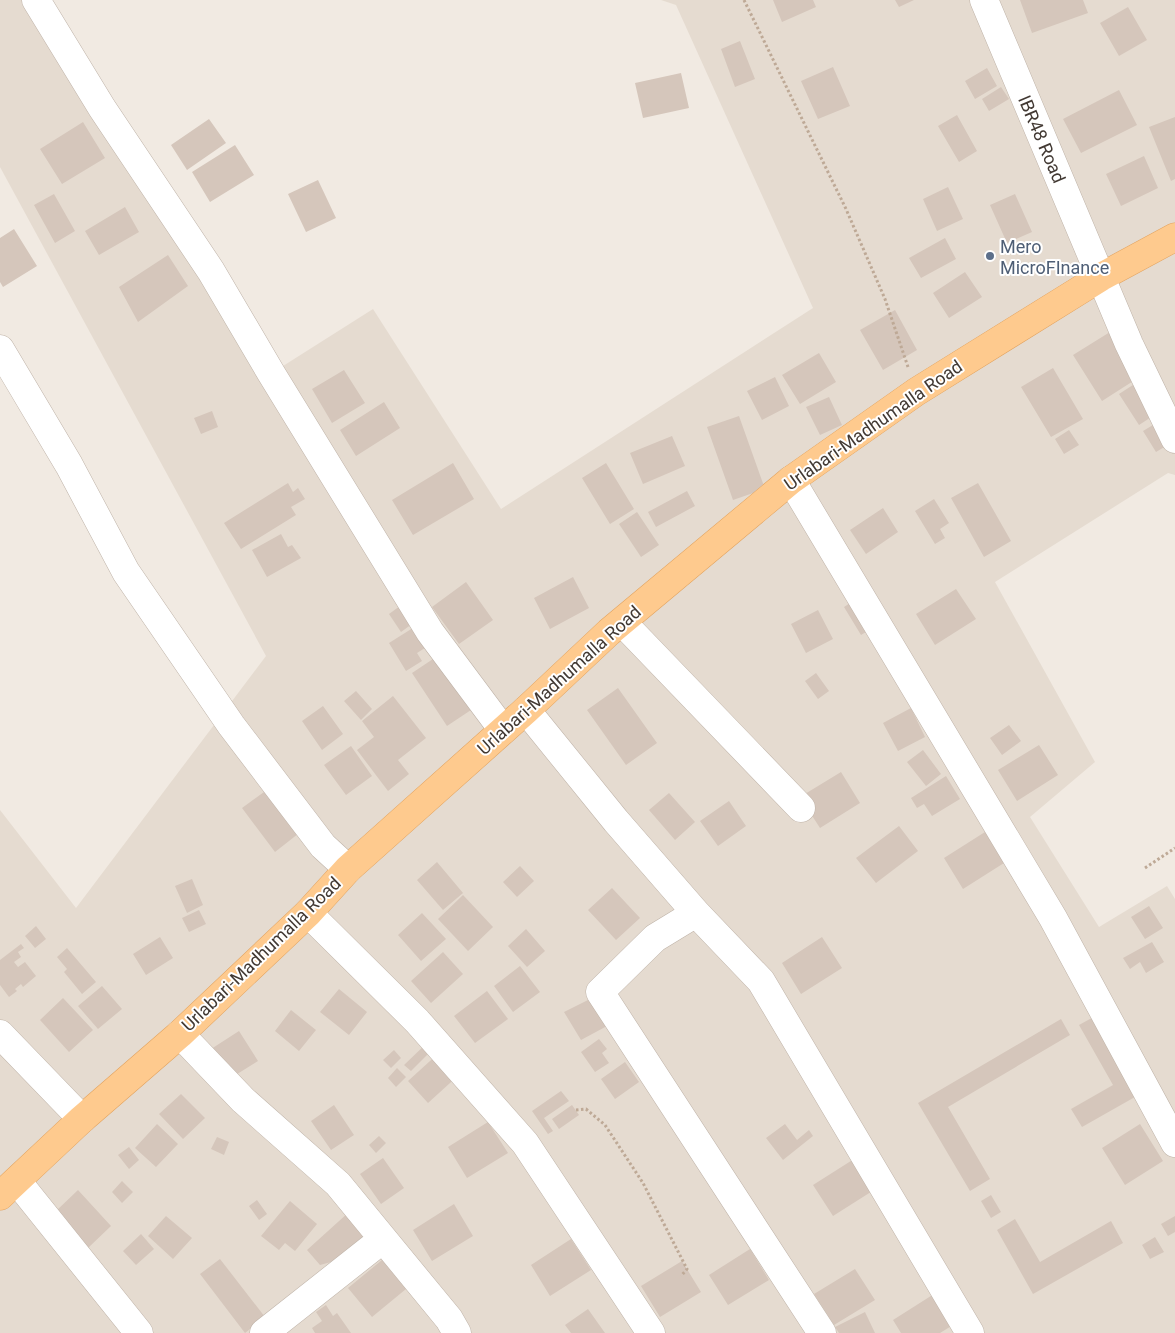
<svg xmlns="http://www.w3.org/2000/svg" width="1175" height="1333" viewBox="0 0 1175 1333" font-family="Roboto,sans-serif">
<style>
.residential{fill:#e5dbd0}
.building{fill:#d5c6bb}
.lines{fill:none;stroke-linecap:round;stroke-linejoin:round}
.minor-casing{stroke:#bfb3a8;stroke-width:29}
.major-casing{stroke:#e2a35f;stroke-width:29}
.path{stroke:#bea996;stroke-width:3;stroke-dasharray:2.5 2.5;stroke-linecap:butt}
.minor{stroke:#fff;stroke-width:28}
.major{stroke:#feca8e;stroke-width:28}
.service-dot{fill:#5c6f8a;stroke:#fff;stroke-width:2}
.labels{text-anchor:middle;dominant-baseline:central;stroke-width:4;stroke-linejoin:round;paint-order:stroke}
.street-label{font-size:18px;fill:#423933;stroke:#fff}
.service-label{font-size:18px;fill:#4e5e75;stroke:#fff;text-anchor:start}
</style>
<rect width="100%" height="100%" fill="#f1eae2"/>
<path class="residential" d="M0,0H50L272,373L373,309L501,509L813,308L676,5L661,0H1175V475L1168,473L995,582L1095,762L1030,817L1099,927L1167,886L1175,899V1333H0V810L76,908L266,656L0,167Z"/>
<path class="building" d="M773,0H813L816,7L782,22Z
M895,0H914L899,7Z
M1020,0H1083L1088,13L1032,33Z
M1128,7L1147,40L1119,56L1100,23Z
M740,41L755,79L735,87L721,49Z
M833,67L850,106L818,119L801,81Z
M987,68L997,86L975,99L965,81Z
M681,73L689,108L643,118L635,83Z
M1001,87L1009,99L989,111L982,99Z
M1119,90L1137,125L1081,153L1063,119Z
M957,115L977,151L959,162L938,126Z
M1175,117V179L1171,181L1149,127Z
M209,119L226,143L187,170L171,145Z
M83,122L105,158L62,184L40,149Z
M235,145L254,175L210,202L192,172Z
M1144,156L1158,188L1121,206L1106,174Z
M318,180L336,218L306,232L288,194Z
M948,187L963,219L937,231L923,199Z
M54,194L75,231L55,243L34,205Z
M1015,194L1032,232L1007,243L990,205Z
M125,207L139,232L99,255L85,231Z
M14,229L37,266L3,287L0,282V238Z
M945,238L956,259L921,278L909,258Z
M168,255L188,286L138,322L119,287Z
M965,272L982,297L949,318L933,293Z
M895,310L917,350L883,370L860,330Z
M1110,332L1138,378L1102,401L1073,355Z
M819,353L836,382L800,404L782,375Z
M1053,368L1083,419L1051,437L1021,387Z
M344,370L365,403L332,423L312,389Z
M775,377L789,406L762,420L747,391Z
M1136,383L1156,414L1139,425L1119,394Z
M829,397L842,425L820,435L806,407Z
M384,402L400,428L356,456L340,430Z
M212,411L218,427L201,434L194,418Z
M739,416L765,489L733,500L707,427Z
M1158,422L1171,443L1156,452L1143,431Z
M1069,430L1079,445L1064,454L1055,439Z
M672,436L685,466L643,484L630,453Z
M453,463L474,499L413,535L392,500Z
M606,463L634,509L610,524L582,478Z
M288,483L293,492L298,488L305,499L291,507L296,515L241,549L224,523Z
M978,483L1011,541L984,557L951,498Z
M687,491L695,506L656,527L648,512Z
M934,499L949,523L940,529L945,538L935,544L915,511Z
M883,508L898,532L866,554L850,530Z
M637,512L659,545L641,557L619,524Z
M281,534L288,547L292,545L301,558L267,577L252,550Z
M573,577L589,608L550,629L534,598Z
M466,582L493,620L459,644L432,607Z
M956,589L976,619L935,645L916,614Z
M858,598L876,626L861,635L844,607Z
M400,606L412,624L401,632L389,614Z
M818,610L833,639L806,653L791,624Z
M416,626L428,646L417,653L422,661L406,671L389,643Z
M439,655L474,708L447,726L412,673Z
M816,673L829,691L818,699L805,681Z
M618,688L657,743L626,765L587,710Z
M356,691L372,709L361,720L344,701Z
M393,696L426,738L398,760L409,774L388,791L357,750L374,737L362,721Z
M323,706L343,734L322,750L302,721Z
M911,708L925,737L898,751L883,723Z
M1009,725L1021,741L1002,755L990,738Z
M1039,745L1058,775L1017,801L998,770Z
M351,746L372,776L346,795L324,765Z
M923,750L941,774L926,786L907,762Z
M841,772L860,803L820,828L800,797Z
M946,776L960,799L932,816L924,804L917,808L911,798Z
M271,787L303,830L275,852L242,808Z
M669,793L695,822L675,840L649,810Z
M729,801L746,826L718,846L700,821Z
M899,826L918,851L876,883L856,858Z
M985,832L1004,863L963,889L944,858Z
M437,862L463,893L443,910L417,880Z
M520,866L534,881L517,897L503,882Z
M192,879L203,905L187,913L175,886Z
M612,888L640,918L616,940L588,910Z
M463,895L493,927L468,951L438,919Z
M1149,906L1163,928L1145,939L1131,917Z
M199,910L206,924L189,932L182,918Z
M422,913L446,939L421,961L398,935Z
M36,926L46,939L35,948L25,936Z
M526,929L545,951L527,967L508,946Z
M160,937L173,958L146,975L133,954Z
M822,937L842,968L801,994L782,963Z
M1152,942L1164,962L1146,973L1140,962L1130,969L1123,958Z
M21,944L24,948L18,952L21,957L14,962L18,967L25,962L36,976L23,987L21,984L15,989L17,991L9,997L0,985V960Z
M67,948L96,982L82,994L64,972L67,969L57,957Z
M443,952L463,974L431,1003L411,981Z
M520,966L540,992L513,1012L494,986Z
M102,986L122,1009L98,1029L78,1006Z
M339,989L367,1012L349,1035L320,1012Z
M487,991L508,1019L475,1043L454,1016Z
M594,997L607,1026L581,1040L564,1012Z
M63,998L93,1030L69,1052L40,1020Z
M291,1010L316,1030L299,1051L275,1031Z
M1099,1014L1142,1093L1082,1127L1071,1109L1113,1085L1079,1025Z
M1061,1019L1070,1035L948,1107L990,1179L970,1191L918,1103Z
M239,1031L258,1061L226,1081L208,1051Z
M599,1039L607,1049L602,1053L609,1063L595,1072L581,1052Z
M428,1042L434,1048L411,1071L404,1065Z
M394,1050L401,1058L391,1068L383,1060Z
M441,1051L461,1073L428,1103L408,1081Z
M625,1062L639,1082L615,1099L601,1079Z
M397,1068L406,1077L396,1087L388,1078Z
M561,1091L569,1101L544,1118L553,1131L548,1134L532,1111Z
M181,1094L205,1118L183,1139L159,1114Z
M334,1105L354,1135L331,1150L311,1121Z
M572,1105L579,1115L559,1129L552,1119Z
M488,1122L508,1153L467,1178L448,1147Z
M157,1124L178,1144L156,1167L135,1148Z
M785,1124L797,1140L809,1130L813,1136L783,1160L766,1138Z
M1140,1124L1163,1161L1125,1185L1102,1148Z
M379,1136L386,1143L376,1153L369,1145Z
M217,1137L229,1142L224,1155L211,1149Z
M129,1147L139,1160L129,1169L118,1155Z
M383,1158L404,1188L381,1204L360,1174Z
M854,1159L874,1190L833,1216L813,1185Z
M122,1181L133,1192L122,1203L112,1192Z
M78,1190L111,1226L88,1248L55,1212Z
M991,1195L1001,1212L991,1218L981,1201Z
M257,1200L267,1214L259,1220L249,1206Z
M290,1201L317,1224L295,1251L285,1243L279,1250L261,1236Z
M454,1204L473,1236L432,1261L413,1230Z
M349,1212L369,1237L342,1259L320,1265L307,1250Z
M166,1216L192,1238L173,1259L148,1236Z
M1175,1216V1232L1168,1236L1161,1224Z
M1015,1219L1040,1262L1111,1221L1123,1243L1033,1294L997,1230Z
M141,1234L154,1249L136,1265L123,1251Z
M1155,1237L1164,1252L1150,1259L1142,1245Z
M571,1239L591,1270L550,1296L531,1265Z
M750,1249L769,1280L728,1305L709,1275Z
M220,1259L265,1317L245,1333L200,1274Z
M382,1260L406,1289L372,1317L348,1288Z
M682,1261L701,1292L660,1317L641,1286Z
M855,1269L875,1300L834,1325L814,1294Z
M934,1294L953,1325L940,1333H901L893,1320Z
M326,1305L333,1316L337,1313L351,1333H315L312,1328L322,1321L316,1312Z
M588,1309L605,1333H571L565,1325Z
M865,1312L875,1333H839L835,1327Z"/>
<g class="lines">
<defs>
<path id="minor" d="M36,0L102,108L211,271L271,373L430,632L503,730
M984,0L1129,344L1175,439
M0,349L69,465L126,572L231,725L323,846L348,869
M791,480L1053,918L1175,1143
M622,622L801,808
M526,710L616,821L696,913
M308,913L417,1021L525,1143L651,1333
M0,1034L82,1119
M180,1034L243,1100L338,1184L449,1319L457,1333
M17,1181L139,1333
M264,1333L383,1239
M822,1333L600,992L655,938L696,913L761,981L970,1333"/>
<path id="major" d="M0,1196L82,1119L180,1034L308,913L348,869L526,710L609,632L791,480L916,392L1101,277L1175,237"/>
</defs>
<use href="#minor" class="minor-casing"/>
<use href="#major" class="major-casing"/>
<path class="path" d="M744,0L846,209L885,299L908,367
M1145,868L1175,848
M576,1110L586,1109L605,1125L643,1183L687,1269L681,1276"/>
<use href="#minor" class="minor"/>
<use href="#major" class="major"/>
</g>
<circle class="service-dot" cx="990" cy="256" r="5"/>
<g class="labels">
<g class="street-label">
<text transform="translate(1042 139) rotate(67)">IBR48 Road</text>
<text transform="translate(873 425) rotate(-35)">Urlabari-Madhumalla Road</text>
<text transform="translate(559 680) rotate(-42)">Urlabari-Madhumalla Road</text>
<text transform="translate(261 954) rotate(-44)">Urlabari-Madhumalla Road</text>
</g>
<g class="service-label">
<text x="1000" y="246">Mero<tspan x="1000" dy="21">MicroFInance</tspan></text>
</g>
</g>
</svg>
